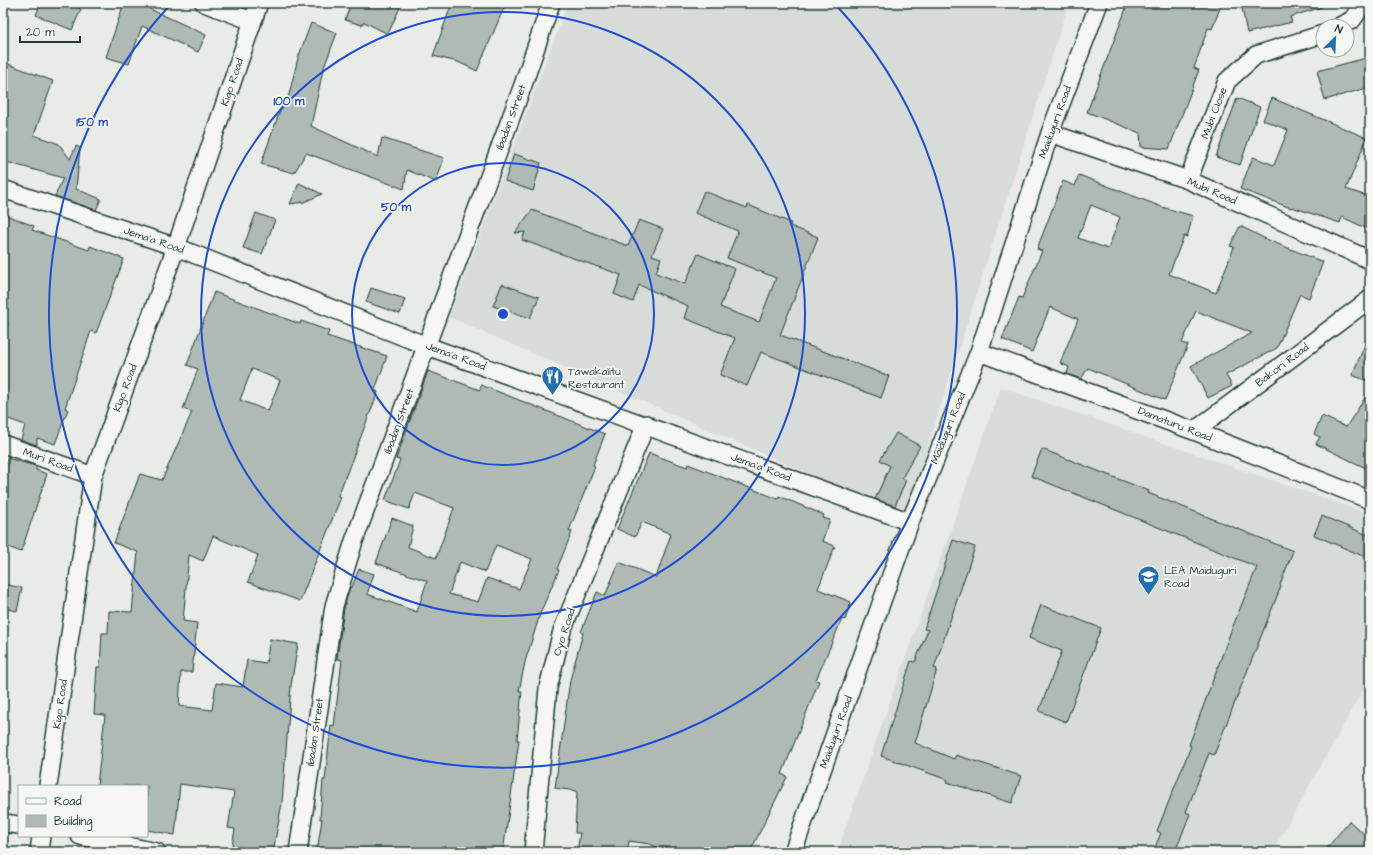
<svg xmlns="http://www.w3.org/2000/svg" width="1373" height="855" viewBox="0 0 1373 855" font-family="'Architects Daughter',sans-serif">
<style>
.built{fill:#d8dcd8}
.building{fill:#b0bab5;stroke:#1f3d34;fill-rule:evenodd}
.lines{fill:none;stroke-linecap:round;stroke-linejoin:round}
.minor-casing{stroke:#1f3d34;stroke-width:20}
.minor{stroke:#f6f6f2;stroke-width:17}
.ring{fill:none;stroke:#1d4ed8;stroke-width:2}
.labels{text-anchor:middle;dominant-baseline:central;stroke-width:3.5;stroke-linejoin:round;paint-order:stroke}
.street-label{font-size:11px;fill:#1f3d34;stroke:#f6f6f2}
.poi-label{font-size:11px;fill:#1f3d34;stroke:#f6f6f2;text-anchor:start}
.centre{fill:#1d4ed8;stroke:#f6f6f2;stroke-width:2}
.ring-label{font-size:12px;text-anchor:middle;font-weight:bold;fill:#1d4ed8;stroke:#f6f6f2;stroke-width:3.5;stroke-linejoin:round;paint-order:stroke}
</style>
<rect width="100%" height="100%" fill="#e9ebe7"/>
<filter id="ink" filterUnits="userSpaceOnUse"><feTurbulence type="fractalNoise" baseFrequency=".025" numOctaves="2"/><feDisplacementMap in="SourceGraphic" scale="8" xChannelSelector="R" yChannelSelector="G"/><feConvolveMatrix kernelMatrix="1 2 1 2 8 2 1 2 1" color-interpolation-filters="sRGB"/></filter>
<g filter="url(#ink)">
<path class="built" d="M568,3H1069L906,516L449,317Z
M1001,387L1370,514V678L1272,852H837Z"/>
<path class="building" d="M41,3H66L81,9L72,30L36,15Z
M124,3H137L206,35L198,52L142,26L129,64L106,57Z
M351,3H402L388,34L364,22L362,25L345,20Z
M452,3H506L477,71L458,62L433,56Z
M1128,3H1222L1212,29L1208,28L1194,68L1199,70L1169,149L1141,147L1140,133L1087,112Z
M1241,3H1321L1322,7L1290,17L1292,22L1247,33Z
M311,23L337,33L323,70L311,126L378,157L382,138L444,158L436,182L407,170L404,189L306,153L294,173L261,164L282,105L286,107L298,58Z
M1366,58L1370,72V87L1325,100L1317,71Z
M3,62L53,81L34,135L59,144L70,159L76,146L80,148L76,189L101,199L96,210L55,196L63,178L3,161Z
M1237,98L1260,107L1240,165L1216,157Z
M1272,98L1367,138L1346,189L1370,197V230L1342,217L1340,223L1292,207L1291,208L1240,189L1253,157L1274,165L1288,130L1263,120Z
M514,154L541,163L533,191L505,181Z
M1079,175L1162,207L1193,216L1187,237L1184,236L1169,274L1216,293L1234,247L1230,246L1240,226L1268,240L1323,262L1309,298L1300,294L1277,348L1226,375L1232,386L1208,398L1191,366L1252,333L1196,311L1182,343L1188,345L1165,400L1088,368L1081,379L1067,374L1069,367L1060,363L1078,319L1050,307L1032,352L1002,339L1019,297L1022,298L1042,251L1037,249L1063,181L1075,186ZM1091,205L1120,217L1108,249L1078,238Z
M299,183L322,194L304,202L290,204Z
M704,191L747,208L748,205L791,223L790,226L818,237L780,335L889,376L881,398L761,352L747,386L720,375L735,338L684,318L688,306L639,285L633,302L614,294L621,275L522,240L525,232L515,233L532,210L628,246L639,220L663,229L652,255L661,258L656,273L685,284L698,254L735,269L720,307L759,322L776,278L727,258L738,231L695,213Z
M256,213L275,220L262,254L243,248Z
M3,214L34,226L32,230L89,250L90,246L124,259L96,333L91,331L65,408L68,409L55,444L37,438V445L21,440L25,425L3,417V337L8,323L3,322Z
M502,284L539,297L530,318L493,306Z
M371,288L405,299L400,314L366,302Z
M214,292L300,324L301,321L329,331L327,336L387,356L375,390L378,392L338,496L341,497L300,601L248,582L258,555L213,536L203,561L189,555L183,621L197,623L192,672H181L179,706L212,710L216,683L243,687L247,660L266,663L270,639L298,644L291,685L282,803L273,852L232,846L235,829L228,828L234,792L180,784L175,835L147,830V786H97L105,715L94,714L97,667H100L102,633H108L109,611L132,612L138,552L114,543L140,474L162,480L192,412L183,409L198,369L187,365ZM252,369L280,380L268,411L240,400Z
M1370,333V382L1352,375Z
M428,371L480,390L481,385L605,434L593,465L595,466L569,531L572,532L557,569L559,570L541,611L525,662L519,691H522L517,740H519L503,852H372L350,849V852H317L322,819H320L323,780H325L331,725L334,726L342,660L337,659L344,608L350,587H352L359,569L374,574L367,594L417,612L427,581L376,563L392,518L413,526L408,547L436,558L454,508L415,493L409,509L385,500L400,460L396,459ZM496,545L532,559L519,589L487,578L478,602L449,594L460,562L485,572Z
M1370,390V470L1316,444L1320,437L1314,434L1322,416L1346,427Z
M896,433L920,446L902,478L906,480L895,506L875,499L890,466L880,460Z
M1042,449L1149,491L1148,493L1293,551L1280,585L1281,586L1214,755L1209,753L1186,812L1190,814L1175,852H1153L1161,833L1157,831L1191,746L1189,745L1231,631L1257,567L1031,476Z
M649,453L687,467L688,464L778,499L779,496L824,515L823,518L830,520L822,541L835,546L818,589L851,602L845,620L842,619L816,680L819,681L782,774L787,777L750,852H667L650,844L629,841L627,852H577L580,833H575L577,791L555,788L570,680L583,633L581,632L597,592L605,596L619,562L656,577L671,534L642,522L635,537L617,529Z
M7,458L36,466V470L47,474L21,552L3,545V469Z
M1322,516L1370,536V559L1314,535Z
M953,540L975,547L934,668L937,669L915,743L954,759L956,755L1021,776L1012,803L947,782L948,780L881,756L911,661L915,662L928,630L924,629Z
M3,584L22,588L17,611L3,608Z
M1041,605L1101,628L1066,722L1039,711L1062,651L1029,638Z
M1349,821L1370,839V852H1324Z"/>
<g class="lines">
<defs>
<path id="minor" d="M204,3L252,21
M1340,26L1352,20L1364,3
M1050,133L1188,180L1370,260
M1188,180L1227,81L1256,55L1323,34
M3,189L176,247L427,346L910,522
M979,352L1194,431L1370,500
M1194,431L1370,299
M3,444L93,476
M48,786L93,476L176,247L259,3
M3,823L19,825
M80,836L157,852
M39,852L41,836
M298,852L334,606L354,541L523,85L551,3
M533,852L548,688L562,631L646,424
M793,852L910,522L979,352L1050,133L1099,3"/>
</defs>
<use href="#minor" class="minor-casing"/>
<use href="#minor" class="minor"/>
</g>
</g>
<g class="ring">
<circle cx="503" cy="314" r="151"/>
<circle cx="503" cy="314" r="302"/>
<path d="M835 4A454 454 0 1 1 171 4"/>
</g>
<defs>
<symbol id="restaurant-pin" viewBox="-11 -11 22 30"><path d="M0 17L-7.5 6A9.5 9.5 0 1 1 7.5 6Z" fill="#1f6fb2" stroke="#f6f6f2"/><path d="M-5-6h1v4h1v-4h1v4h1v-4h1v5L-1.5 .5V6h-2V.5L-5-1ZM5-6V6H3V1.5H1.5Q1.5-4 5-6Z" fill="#fff"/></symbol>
<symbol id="school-pin" viewBox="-11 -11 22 30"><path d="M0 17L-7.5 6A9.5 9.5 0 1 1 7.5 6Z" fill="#1f6fb2" stroke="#f6f6f2"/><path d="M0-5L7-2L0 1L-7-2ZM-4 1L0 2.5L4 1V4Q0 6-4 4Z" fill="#fff"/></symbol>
</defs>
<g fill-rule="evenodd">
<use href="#restaurant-pin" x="540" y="364" width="25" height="34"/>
<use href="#school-pin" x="1136" y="564" width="25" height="34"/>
</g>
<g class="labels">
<g class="street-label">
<text transform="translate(232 82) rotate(-71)">Kigo Road</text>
<text transform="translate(1214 113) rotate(-69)">Mubi Close</text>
<text transform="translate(511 117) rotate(-70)">Ibadan Street</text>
<text transform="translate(1055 122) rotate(-70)">Maiduguri Road</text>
<text transform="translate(1212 191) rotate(23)">Mubi Road</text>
<text transform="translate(154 240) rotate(19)">Jema'a Road</text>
<text transform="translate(456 356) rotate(20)">Jema'a Road</text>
<text transform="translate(1282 365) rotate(-37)">Bakori Road</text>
<text transform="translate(125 388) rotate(-70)">Kigo Road</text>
<text transform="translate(399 421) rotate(-70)">Ibadan Street</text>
<text transform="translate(1175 424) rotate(21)">Damaturu Road</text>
<text transform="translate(948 428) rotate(-68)">Maiduguri Road</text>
<text transform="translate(48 460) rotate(20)">Muri Road</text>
<text transform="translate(761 467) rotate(20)">Jema'a Road</text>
<text transform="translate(564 632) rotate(-72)">Oyo Road</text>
<text transform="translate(60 704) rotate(-82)">Kigo Road</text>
<text transform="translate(315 732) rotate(-82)">Ibadan Street</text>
<text transform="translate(836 732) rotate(-70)">Maiduguri Road</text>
</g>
<g class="poi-label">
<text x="568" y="371">Tawakalitu<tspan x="568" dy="13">Restaurant</tspan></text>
<text x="1164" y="570">LEA Maiduguri<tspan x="1164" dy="13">Road</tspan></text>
</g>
</g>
<circle cx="503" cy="314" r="6" class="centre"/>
<g class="ring-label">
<text x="289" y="105">100 m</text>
<text x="92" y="126">150 m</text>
<text x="396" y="211">50 m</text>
</g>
<rect width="1373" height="855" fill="none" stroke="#f6f6f2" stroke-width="16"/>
<rect x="8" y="8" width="1357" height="839" fill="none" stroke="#1f3d34" stroke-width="1.5" filter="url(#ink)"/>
<rect x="18" y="785" width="130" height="52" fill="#f6f6f2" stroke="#a0aca6"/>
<rect x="26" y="798" width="20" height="6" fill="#f6f6f2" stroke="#a0aca6"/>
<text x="54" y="805" font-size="12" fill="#1f3d34">Road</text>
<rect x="26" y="815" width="20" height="12" fill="#b0bab5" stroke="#a0aca6"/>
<text x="54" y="825" font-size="12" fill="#1f3d34">Building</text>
<g transform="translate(1335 38) rotate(24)"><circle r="19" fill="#f6f6f2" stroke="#a0aca6"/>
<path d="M0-3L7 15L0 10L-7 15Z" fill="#1f6fb2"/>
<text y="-6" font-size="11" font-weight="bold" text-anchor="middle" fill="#1f3d34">N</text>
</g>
<path d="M20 36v6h60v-6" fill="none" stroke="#1f3d34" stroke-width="2"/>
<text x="26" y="36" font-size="12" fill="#1f3d34" stroke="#f6f6f2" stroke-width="3" paint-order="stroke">20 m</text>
</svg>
